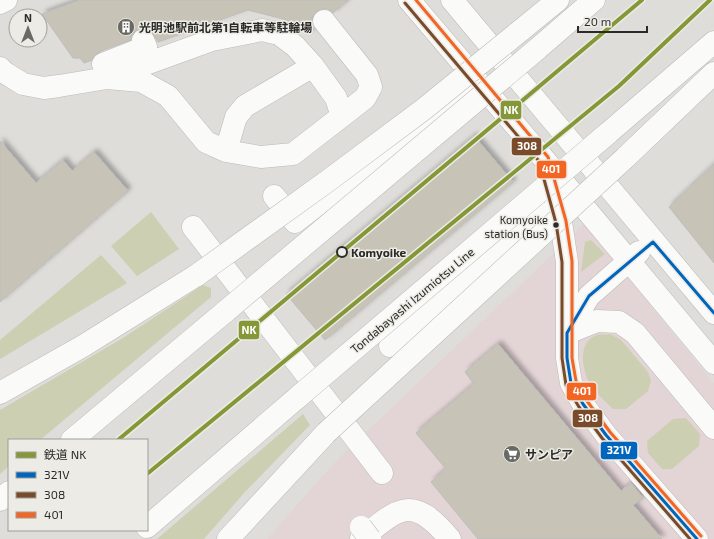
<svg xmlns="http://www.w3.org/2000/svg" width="714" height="539" viewBox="0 0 714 539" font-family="'Exo 2','Noto Sans JP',sans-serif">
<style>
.commercial{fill:#e3d4d6}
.green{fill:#cccfb2}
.building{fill:#c7c4b7;stroke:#bebdbb;filter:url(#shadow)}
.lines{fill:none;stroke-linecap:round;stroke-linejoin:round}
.minor-casing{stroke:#bbbab7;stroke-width:23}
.major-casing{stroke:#bbbab7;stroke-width:23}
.minor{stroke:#fafaf9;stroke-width:22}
.major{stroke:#fafaf9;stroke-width:22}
.minor-bridge-casing{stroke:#bbbab7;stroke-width:23;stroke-linecap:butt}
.major-bridge-casing{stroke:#bbbab7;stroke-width:23;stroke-linecap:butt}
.minor-bridge{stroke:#fafaf9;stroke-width:22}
.major-bridge{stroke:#fafaf9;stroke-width:22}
.bus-1-casing{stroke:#edebe5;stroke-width:6}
.bus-2-casing{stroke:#edebe5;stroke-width:6}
.bus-3-casing{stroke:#edebe5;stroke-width:6}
.bus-1{stroke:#0065bd;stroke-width:3}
.bus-2{stroke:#7a4b2a;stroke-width:3}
.bus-3{stroke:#f26522;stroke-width:3}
.rail-1-casing{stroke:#edebe5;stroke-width:7}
.rail-1{stroke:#849837;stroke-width:4}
.bus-dot{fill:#2a2a27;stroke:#edebe5;stroke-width:1.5}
.stop-dot{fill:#edebe5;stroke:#2a2a27;stroke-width:2}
.labels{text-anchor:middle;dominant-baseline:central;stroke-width:3;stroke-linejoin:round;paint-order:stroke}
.bus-label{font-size:11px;fill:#2a2a27;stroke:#edebe5;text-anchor:end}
.poi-label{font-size:12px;font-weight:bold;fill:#2a2a27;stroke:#edebe5;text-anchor:start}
.stop-label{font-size:12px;font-weight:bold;fill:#2a2a27;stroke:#edebe5;text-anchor:start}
.street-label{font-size:12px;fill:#2a2a27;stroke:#edebe5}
.line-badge{stroke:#edebe5;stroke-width:1.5}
.badge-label{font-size:11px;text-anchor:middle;font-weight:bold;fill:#fff}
</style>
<defs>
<filter id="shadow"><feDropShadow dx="3.5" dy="-3.5" stdDeviation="2" flood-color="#0004"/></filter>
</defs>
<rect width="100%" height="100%" fill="#deddda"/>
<path class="commercial" d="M584,224L714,384V539H267L335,462Z"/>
<path class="green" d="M151,212L179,249L137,276L111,246Z
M591,240L605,254L581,272L585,242Z
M101,255L127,283L0,359V340Z
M203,285L211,288V297L40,440H9V466L0,474V410L123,338Z
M610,334L621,340L648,372L651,381L648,391L626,409H613C605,401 596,393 590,384C582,370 577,341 597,335C601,334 606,335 610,334Z
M303,414L310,425L244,493L204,539H157Z
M686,418L700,434L699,446L672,469H662L648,453L647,441L673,419Z"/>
<path class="building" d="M81,0H348L333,13L328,9H323L316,12L312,17V22L314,29L308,34L287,20L248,10L158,42L150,30L145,28H138L133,33L131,40L98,52L92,60L84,63L80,58H73L42,14Z
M474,136L513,182L325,340L286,294Z
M0,141L36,183L63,160L72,171L94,152L128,191L0,302Z
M714,164V263L669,207Z
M498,344L621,491L631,483L643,498L633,505L662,539H478L431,482L446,469L416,433L474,384L465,372Z"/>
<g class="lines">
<defs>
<path id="minor" d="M409,0L544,159L714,363
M452,0L714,313
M0,3L6,0
M324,21L367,75L371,87L365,98L342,116
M103,64L146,47L143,40
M0,68L5,73L23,84L44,88L59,86L107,78L212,40L262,30L279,34L295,46L313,66L336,98L342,116L293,154L261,157L226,151L206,142L168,96L141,81L107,78
M226,151L236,117L245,106L313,66
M547,167L561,222L567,262V358L571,383L583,404L606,435L697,539
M274,196L295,222L462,93
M193,227L382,473
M567,333L597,321L619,322L635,333L714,428
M567,333L589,296L639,252
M390,346L537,211
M361,539C400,506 413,495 450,539"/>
<path id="major" d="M520,31L558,0
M536,50L594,0
M607,134L714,42
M625,158L714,73
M0,393L83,346L197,275
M72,440L226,311
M0,500L9,492
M147,527L298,397
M228,539L326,433"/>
</defs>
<use href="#minor" class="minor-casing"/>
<use href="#major" class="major-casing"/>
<use href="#minor" class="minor"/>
<use href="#major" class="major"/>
<defs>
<path id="minor-bridge" d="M361,527L370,539"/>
<path id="major-bridge" d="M197,275L329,180L424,109L520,31
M226,311L536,50
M298,397L607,134
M326,433L625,158"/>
</defs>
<use href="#minor-bridge" class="minor-bridge-casing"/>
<use href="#major-bridge" class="major-bridge-casing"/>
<use href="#minor-bridge" class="minor-bridge"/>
<use href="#major-bridge" class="major-bridge"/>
<defs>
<path id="bus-1" d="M697,539L606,435L583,404L571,383L567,358V333L589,296L653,242L714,313"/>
<path id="bus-2" d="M405,3L539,161L556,223L562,262V358L566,385L579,407L602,438L690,539"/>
<path id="bus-3" d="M416,0L548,157L566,221L572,261V358L576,381L587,401L610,432L701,536"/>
</defs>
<use href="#bus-1" class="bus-1-casing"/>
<use href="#bus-2" class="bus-2-casing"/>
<use href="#bus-3" class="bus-3-casing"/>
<use href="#bus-1" class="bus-1"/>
<use href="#bus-2" class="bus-2"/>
<use href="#bus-3" class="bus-3"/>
<defs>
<path id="rail-1" d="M118,440L642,0
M147,474L619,86L710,0"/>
</defs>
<use href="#rail-1" class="rail-1-casing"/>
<use href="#rail-1" class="rail-1"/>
</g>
<defs>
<symbol id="building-disc" viewBox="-11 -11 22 22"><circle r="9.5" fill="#696966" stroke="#edebe5"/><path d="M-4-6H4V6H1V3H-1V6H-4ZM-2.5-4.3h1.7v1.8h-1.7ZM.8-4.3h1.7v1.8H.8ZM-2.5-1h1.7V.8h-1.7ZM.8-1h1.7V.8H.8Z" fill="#fff"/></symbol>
<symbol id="supermarket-disc" viewBox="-11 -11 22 22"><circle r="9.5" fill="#696966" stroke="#edebe5"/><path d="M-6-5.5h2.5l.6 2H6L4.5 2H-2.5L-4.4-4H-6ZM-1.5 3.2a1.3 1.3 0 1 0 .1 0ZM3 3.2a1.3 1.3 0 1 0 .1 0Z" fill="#fff"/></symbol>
</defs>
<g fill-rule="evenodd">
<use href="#building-disc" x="116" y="17" width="20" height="20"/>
<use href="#supermarket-disc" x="502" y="444" width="20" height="20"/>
</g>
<circle class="bus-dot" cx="556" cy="225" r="3.5"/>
<circle class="stop-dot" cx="342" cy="252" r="5"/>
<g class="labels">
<g class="bus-label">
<text x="548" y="219">Komyoike<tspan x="548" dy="14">station (Bus)</tspan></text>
</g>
<g class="poi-label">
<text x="139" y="27">光明池駅前北第1自転車等駐輪場</text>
<text x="525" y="454">サンピア</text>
</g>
<g class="stop-label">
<text x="351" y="252">Komyoike</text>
</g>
<g class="street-label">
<text transform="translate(412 300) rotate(-40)">Tondabayashi Izumiotsu Line</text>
</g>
</g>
<g class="line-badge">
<rect x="500" y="100" width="22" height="20" rx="4" fill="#849837"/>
<rect x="511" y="137" width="31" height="19" rx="4" fill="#7a4b2a"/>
<rect x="536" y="160" width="31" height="19" rx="4" fill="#f26522"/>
<rect x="238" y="320" width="22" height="20" rx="4" fill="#849837"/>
<rect x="566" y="382" width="31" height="19" rx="4" fill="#f26522"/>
<rect x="572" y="409" width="31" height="19" rx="4" fill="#7a4b2a"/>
<rect x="600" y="441" width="38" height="19" rx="4" fill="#0065bd"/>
</g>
<g class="badge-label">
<text x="511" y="114">NK</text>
<text x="527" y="150">308</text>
<text x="551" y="173">401</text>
<text x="249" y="334">NK</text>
<text x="582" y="395">401</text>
<text x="588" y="422">308</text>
<text x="619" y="454">321V</text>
</g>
<rect x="8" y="439" width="140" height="92" fill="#edebe5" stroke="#9f9e99"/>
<rect x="16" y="452" width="20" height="6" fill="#849837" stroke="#9f9e99"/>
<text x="44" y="459" font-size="12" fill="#2a2a27">鉄道 NK</text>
<rect x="16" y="472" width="20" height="6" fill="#0065bd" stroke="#9f9e99"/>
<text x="44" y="479" font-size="12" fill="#2a2a27">321V</text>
<rect x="16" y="492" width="20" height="6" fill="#7a4b2a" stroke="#9f9e99"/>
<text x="44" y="499" font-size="12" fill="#2a2a27">308</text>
<rect x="16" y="512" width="20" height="6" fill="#f26522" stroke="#9f9e99"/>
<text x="44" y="519" font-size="12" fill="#2a2a27">401</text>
<g transform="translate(28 28)"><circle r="19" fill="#edebe5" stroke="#9f9e99"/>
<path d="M0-3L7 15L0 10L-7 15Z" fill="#696966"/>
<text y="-6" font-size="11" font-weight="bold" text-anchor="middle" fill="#2a2a27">N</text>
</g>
<path d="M578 26v6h69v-6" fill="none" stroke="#2a2a27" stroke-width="2"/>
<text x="584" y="26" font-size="12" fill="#2a2a27" stroke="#edebe5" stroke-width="3" paint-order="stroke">20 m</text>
</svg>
